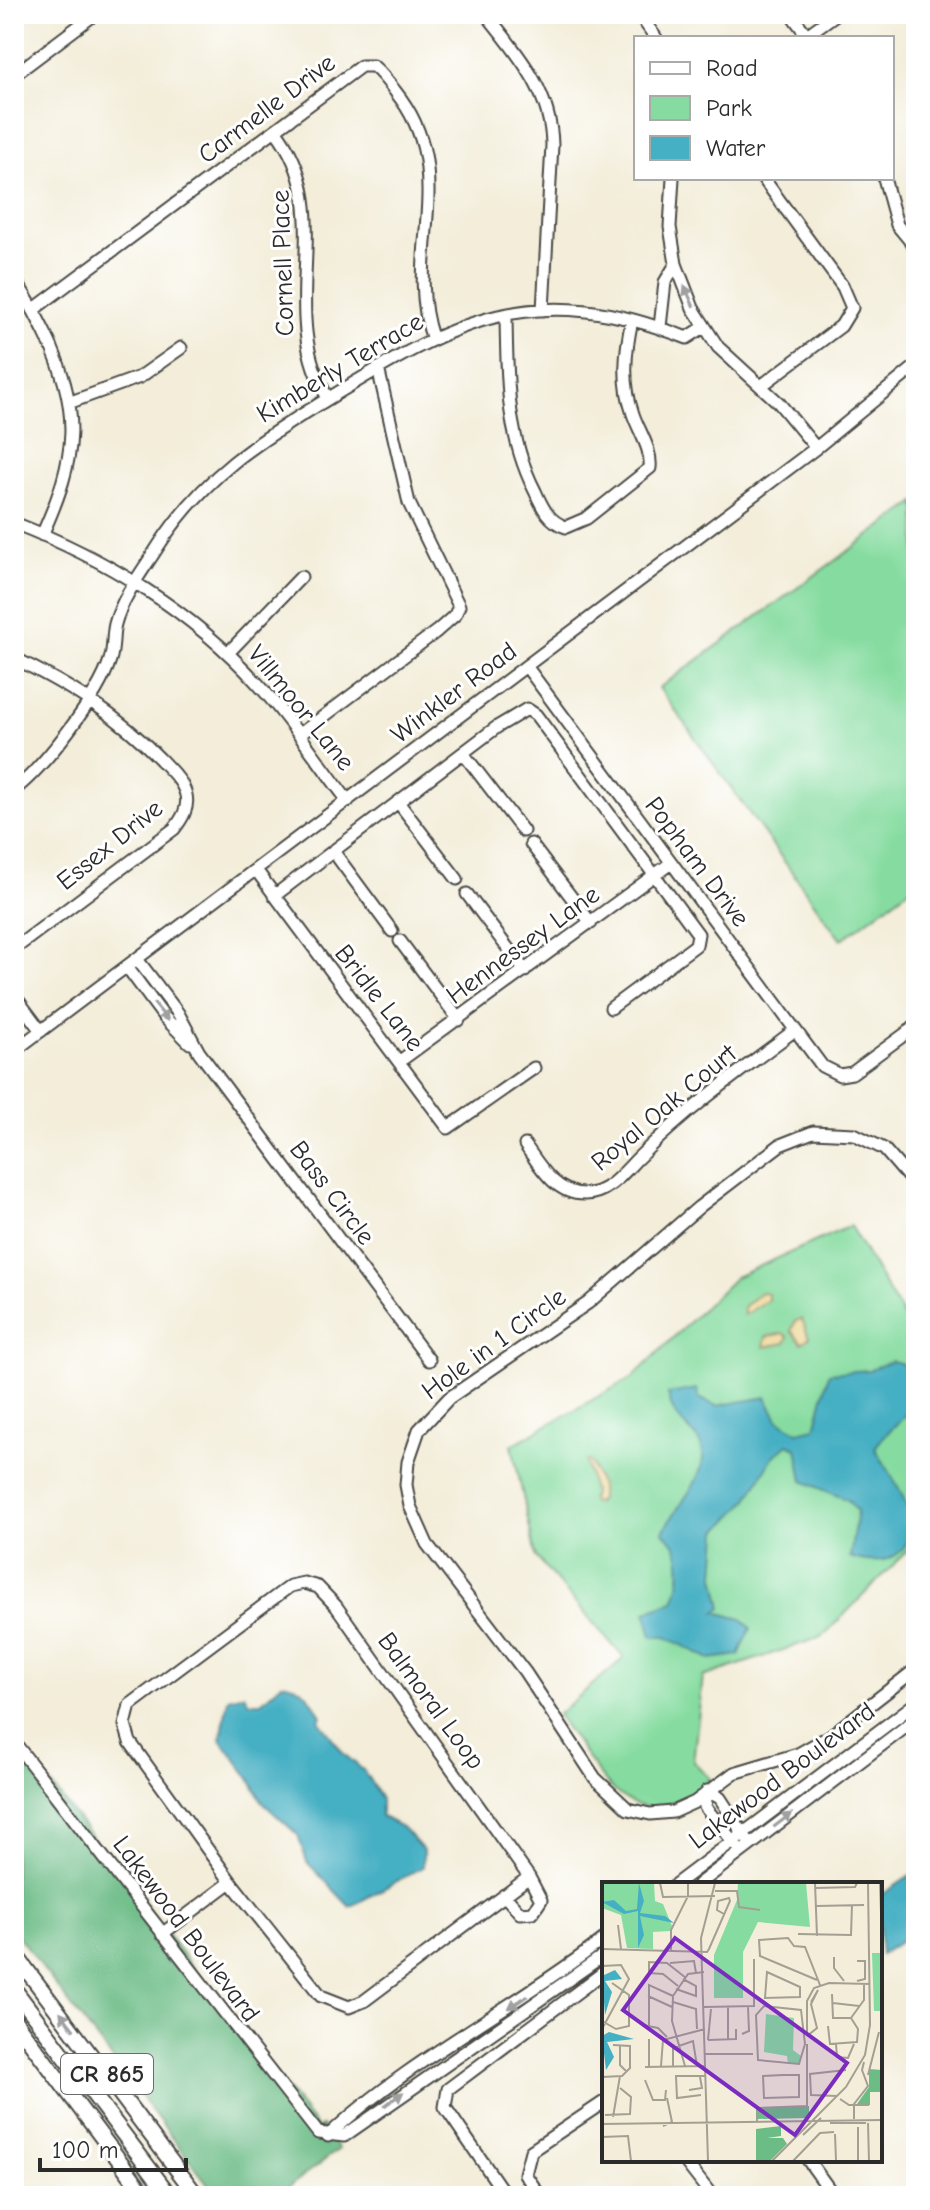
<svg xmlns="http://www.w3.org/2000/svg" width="930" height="2210" viewBox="0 0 930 2210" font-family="'Comic Neue',sans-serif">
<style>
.green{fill:#86dca0;stroke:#588466;stroke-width:2}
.forest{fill:#6cbc86;stroke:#4c7458;stroke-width:2}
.sand{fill:#eeda9e;stroke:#8c8264;stroke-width:2}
.water{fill:#45afc3;stroke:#386d77;stroke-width:2}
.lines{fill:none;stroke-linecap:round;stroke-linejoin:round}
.minor-casing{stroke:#494845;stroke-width:15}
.major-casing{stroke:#494845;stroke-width:18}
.minor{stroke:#fff;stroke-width:11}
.major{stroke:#fff;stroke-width:14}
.oneway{fill:#a0a0a0}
.labels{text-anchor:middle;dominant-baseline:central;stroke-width:6;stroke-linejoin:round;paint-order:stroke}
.shield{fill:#fff;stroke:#6b6b6b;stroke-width:2}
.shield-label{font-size:24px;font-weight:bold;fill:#2b2b2b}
.street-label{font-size:26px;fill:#2b2b2b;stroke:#fff}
.inset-road{fill:none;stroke:#a39f93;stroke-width:2}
.view{fill:#7b2cbf;fill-opacity:0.15;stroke:#7b2cbf;stroke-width:4}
.inset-edge{fill:none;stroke:#2b2b2b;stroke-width:4}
</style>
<rect width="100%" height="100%" fill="#fff"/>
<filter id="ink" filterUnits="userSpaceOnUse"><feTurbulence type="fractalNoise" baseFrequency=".0125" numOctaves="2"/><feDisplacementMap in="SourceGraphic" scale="16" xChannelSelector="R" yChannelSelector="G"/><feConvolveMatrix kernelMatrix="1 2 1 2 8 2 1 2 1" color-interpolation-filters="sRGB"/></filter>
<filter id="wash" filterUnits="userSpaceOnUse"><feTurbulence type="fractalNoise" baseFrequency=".006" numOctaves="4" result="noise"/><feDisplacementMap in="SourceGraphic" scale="32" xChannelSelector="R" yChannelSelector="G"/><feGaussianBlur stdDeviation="1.8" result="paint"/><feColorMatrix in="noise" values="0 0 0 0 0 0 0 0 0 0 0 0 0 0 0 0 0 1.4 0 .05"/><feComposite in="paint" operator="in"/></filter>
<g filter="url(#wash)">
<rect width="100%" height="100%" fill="#f3edd9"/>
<path class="green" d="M916,502V884L841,940L659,688Z
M850,1226L916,1338V1542L822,1637L703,1677L693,1761L710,1779C628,1847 604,1777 557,1715L624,1658L536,1557L512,1445L633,1377L735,1277Z"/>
<path class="forest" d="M14,1737L318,2129L322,2126L339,2149L277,2196H217L14,1931Z"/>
<path class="sand" d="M761,1292L768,1293V1300L744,1315L743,1307Z
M802,1319L809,1338L802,1343L791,1331L795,1321Z
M783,1333L788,1337L785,1343L764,1347L766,1337Z
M586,1461H590L600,1485V1499L595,1503L591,1502L593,1492Z"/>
<path class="water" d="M892,1361C907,1364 916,1369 916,1385C916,1418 890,1423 875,1448C885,1465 898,1483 905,1502C922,1546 893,1572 850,1557L857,1511L848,1500L803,1481L797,1448L788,1444L773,1457L747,1501L718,1531L715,1576L722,1607L716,1612L742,1619L751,1628L739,1655L710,1659L666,1637H652L646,1612L674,1601C683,1579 685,1547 663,1532C675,1506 722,1465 695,1436C681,1421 672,1415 668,1394L697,1389L699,1398L716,1406L766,1397L778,1419L798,1432L815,1428L829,1373L869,1370Z
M282,1683C303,1683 312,1699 321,1716L319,1720L344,1754L364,1771L381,1799V1816L402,1827L423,1850V1867L350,1907L307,1862L298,1835L263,1803L249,1777L221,1740L228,1698L244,1694L249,1702H261Z
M916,1872V1931L880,1955V1896Z"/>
</g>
<g filter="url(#ink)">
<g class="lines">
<defs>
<path id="minor" d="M486,14C518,54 551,91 552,145L543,310
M639,14L656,38
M791,14L809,38
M807,35L836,14
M14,75L95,14
M275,130C341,214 273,308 328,398
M673,178L670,227L676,264L693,308L718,347L779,403L816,448
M884,178L897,225L916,248
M14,279C27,296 36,315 45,333C83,410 77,458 42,535
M33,310L353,72L361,66H373C384,75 392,87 401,99C457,177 404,255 432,337
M506,315C507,377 506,434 535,491C542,507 549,522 566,527L587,518L650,468C652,449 639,432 633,414C622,383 625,352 632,320
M660,327L665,282L676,264
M761,386L841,326L852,308L843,287L763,178
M71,402L140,377L181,348
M14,523C105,558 192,611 258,684C291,720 318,762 348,801
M228,653L301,577
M14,658C70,686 117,714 161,760C170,770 183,781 186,795C189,808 182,819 174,829L14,949
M526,666L822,1066L840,1075L852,1073L916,1026
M299,735L437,631L455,615L459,606L409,503L378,368
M463,753L523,831
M14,790C44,767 99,696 110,660C114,649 112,636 115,624C122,597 144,569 159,545C204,476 257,442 326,400C456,320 534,277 687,338L704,327
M398,802L457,879
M531,844L591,923
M333,851L392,931
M256,870L448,1128L534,1068
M467,894L525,971
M274,896L497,727L527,709L536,715L698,934L696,945L611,1008
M400,941L459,1020
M137,959L178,1013L199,1052L429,1360
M127,967L164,1017L190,1043
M14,995L41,1031
M14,1051L816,448L916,366
M400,1061L671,863
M525,1145C540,1166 555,1194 584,1194C607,1195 623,1173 638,1158C686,1110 740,1071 795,1030
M916,1186L884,1149L854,1134L813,1132L780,1145L699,1207L588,1303L449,1398L419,1430L408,1462L406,1485L410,1506L427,1544L525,1672L595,1778L628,1809L650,1814L673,1812L695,1802L734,1773L798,1754L830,1736L916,1669
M304,1583L318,1587L336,1606L529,1877L364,2001L349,2007L321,1996L231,1882L130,1742L125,1725L130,1705L290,1586Z
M14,1742L318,2133L344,2136L604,1955
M736,1845L705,1807L707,1791L720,1798L746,1838
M676,1884L916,1703
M699,1884L916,1719
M504,1895L520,1913L533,1912L541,1900L529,1877
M162,1934L231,1882
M328,2136C407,2061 516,2007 604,1939
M684,2160L712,2196
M808,2160L834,2196
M506,2196L445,2107L448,2089L604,1972
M540,2196L525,2174L531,2151L604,2102"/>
<path id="major" d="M14,1953L197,2196
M14,1989L170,2196
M14,2020L146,2196"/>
</defs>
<use href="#minor" class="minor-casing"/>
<use href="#major" class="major-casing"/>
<use href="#minor" class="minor"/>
<use href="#major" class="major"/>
</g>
<defs><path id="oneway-solid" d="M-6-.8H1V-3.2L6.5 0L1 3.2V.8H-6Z" transform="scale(2)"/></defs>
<g class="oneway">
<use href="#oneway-solid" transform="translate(689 296) rotate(-114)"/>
<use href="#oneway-solid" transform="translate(161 1012) rotate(51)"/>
<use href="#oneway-solid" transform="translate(783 1820) rotate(-37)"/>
<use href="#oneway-solid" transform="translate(518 2002) rotate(146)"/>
<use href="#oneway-solid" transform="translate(67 2021) rotate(-127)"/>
<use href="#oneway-solid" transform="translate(394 2099) rotate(-36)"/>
</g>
</g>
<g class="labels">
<rect class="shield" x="61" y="2054" width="92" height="40" rx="6"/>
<g class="shield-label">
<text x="107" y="2074">CR 865</text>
</g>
<g class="street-label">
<text transform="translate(267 109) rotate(-37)">Carmelle Drive</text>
<text transform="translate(283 263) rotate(-92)">Cornell Place</text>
<text transform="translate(340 368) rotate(-31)">Kimberly Terrace</text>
<text transform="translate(454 693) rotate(-37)">Winkler Road</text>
<text transform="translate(301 708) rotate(51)">Villmoor Lane</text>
<text transform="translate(110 845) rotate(-39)">Essex Drive</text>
<text transform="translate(697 862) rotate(53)">Popham Drive</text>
<text transform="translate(523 945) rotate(-36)">Hennessey Lane</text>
<text transform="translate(379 998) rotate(52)">Bridle Lane</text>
<text transform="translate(664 1108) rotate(-40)">Royal Oak Court</text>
<text transform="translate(332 1193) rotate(53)">Bass Circle</text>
<text transform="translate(494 1344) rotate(-36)">Hole in 1 Circle</text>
<text transform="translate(431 1701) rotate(54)">Balmoral Loop</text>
<text transform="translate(782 1776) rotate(-37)">Lakewood Boulevard</text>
<text transform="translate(186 1929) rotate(53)">Lakewood Boulevard</text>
</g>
</g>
<g transform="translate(602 1882)">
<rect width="280" height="280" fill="#f3edd9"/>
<path d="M2,1H52L53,19L61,22L70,44L68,49L51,50V67L25,66L19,33L0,26ZM136,1H204L208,45L156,40L141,70V116H112V73L135,18ZM270,71H280V129H272ZM164,132L192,136L191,168L199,174L198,181L186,182L185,174L162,170Z" fill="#86dca0"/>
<path d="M267,187L280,188V210H268V223L255,222L267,205ZM207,224V236L154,237V226ZM179,244V254L165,256H181L185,262L168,279H154V247Z" fill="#6cbc86"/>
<path d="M37,1L42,19L38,31L63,34L72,41L38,34L42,53L36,66V29L22,32L0,20L12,18L24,29L35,27ZM13,88L20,97L3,99L10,110L3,133L0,94ZM7,150L32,157L5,160L12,175L4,188L0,154Z" fill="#45afc3"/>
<path class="inset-road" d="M58,1L61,15L113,14M213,1L215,54M278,1L280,61M213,6L253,5L255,1M113,9H135L137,25L158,28M214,24L262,23M16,43L19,67M196,52L249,53L250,23M0,67L105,70L107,67L128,19L127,16L116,19L115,28L122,32M69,68V48L86,14V1M232,75V86L242,99M68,81L92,79L94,91M0,84L19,83L27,97L0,147M165,90L198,105V115L163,116ZM215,98L158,74L157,58L186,56L192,64L203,65L218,103M255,99L263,97V79H255M76,104L61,92L47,91V80L65,81L84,96M74,107L94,114V104L81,97M230,112L231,136H249M46,114L70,125M71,120L94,127L95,147M231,121L257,124M162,124L199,128L203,162L197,182L156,178L154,133ZM102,125L152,124V77M126,125V157M0,139L14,147L27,144V113L10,101M41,143L56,146L65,155M47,143V103L71,114M226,144L228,162L255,160L256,147L249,136L262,118V102M140,152L147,149L146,125M205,153V119L212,106L227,101L268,102M205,154L215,146L209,122L216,108L209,120M47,157V184M106,158L109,127M106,158L134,157V147M205,162V224M234,162L235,175L246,176L252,162M18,163V183L25,190M103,172H151M59,184L61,158L103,147M71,184V166L91,159L95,184M83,184L70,139L71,114L86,92L102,90M43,185L103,184M181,193H197V215L162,216L161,194ZM266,193L277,150M0,195L20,194L28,186V164L11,163M43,198L51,218H63L64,208M87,208L100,206L98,195M99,213L75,216L74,194H103M235,214L209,213L208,192L244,188M238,217L247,223H267M3,233L28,232L29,215L18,206M11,235L18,194M252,237V222L266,204L260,188L262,180M155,239L156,226L205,224M228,241H264M266,241L267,279M0,242L280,238M61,244L70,240L65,216M256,245V279M233,252L234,279M201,253L219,236M0,255L26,254L29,279M106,279L99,56L113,1M170,279L244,205L263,173L268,143L266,1M191,279L218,251L232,250"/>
<path class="view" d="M73,56L245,181L193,253L21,128Z"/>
<rect width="280" height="280" class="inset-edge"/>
</g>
<rect width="930" height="2210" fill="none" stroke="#fff" stroke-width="48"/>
<rect x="634" y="36" width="260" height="144" fill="#ffffff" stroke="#aaaaaa" stroke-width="2"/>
<rect x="650" y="62" width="40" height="12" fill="#ffffff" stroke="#aaaaaa" stroke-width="2"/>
<text x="706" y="76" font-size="24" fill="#2b2b2b">Road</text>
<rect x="650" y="96" width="40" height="24" fill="#86dca0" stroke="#aaaaaa" stroke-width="2"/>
<text x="706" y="116" font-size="24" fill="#2b2b2b">Park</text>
<rect x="650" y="136" width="40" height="24" fill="#45afc3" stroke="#aaaaaa" stroke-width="2"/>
<text x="706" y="156" font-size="24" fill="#2b2b2b">Water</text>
<path d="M40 2158v12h146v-12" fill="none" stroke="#2b2b2b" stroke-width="4"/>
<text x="52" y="2158" font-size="24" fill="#2b2b2b" stroke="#ffffff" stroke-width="6" paint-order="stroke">100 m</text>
</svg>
